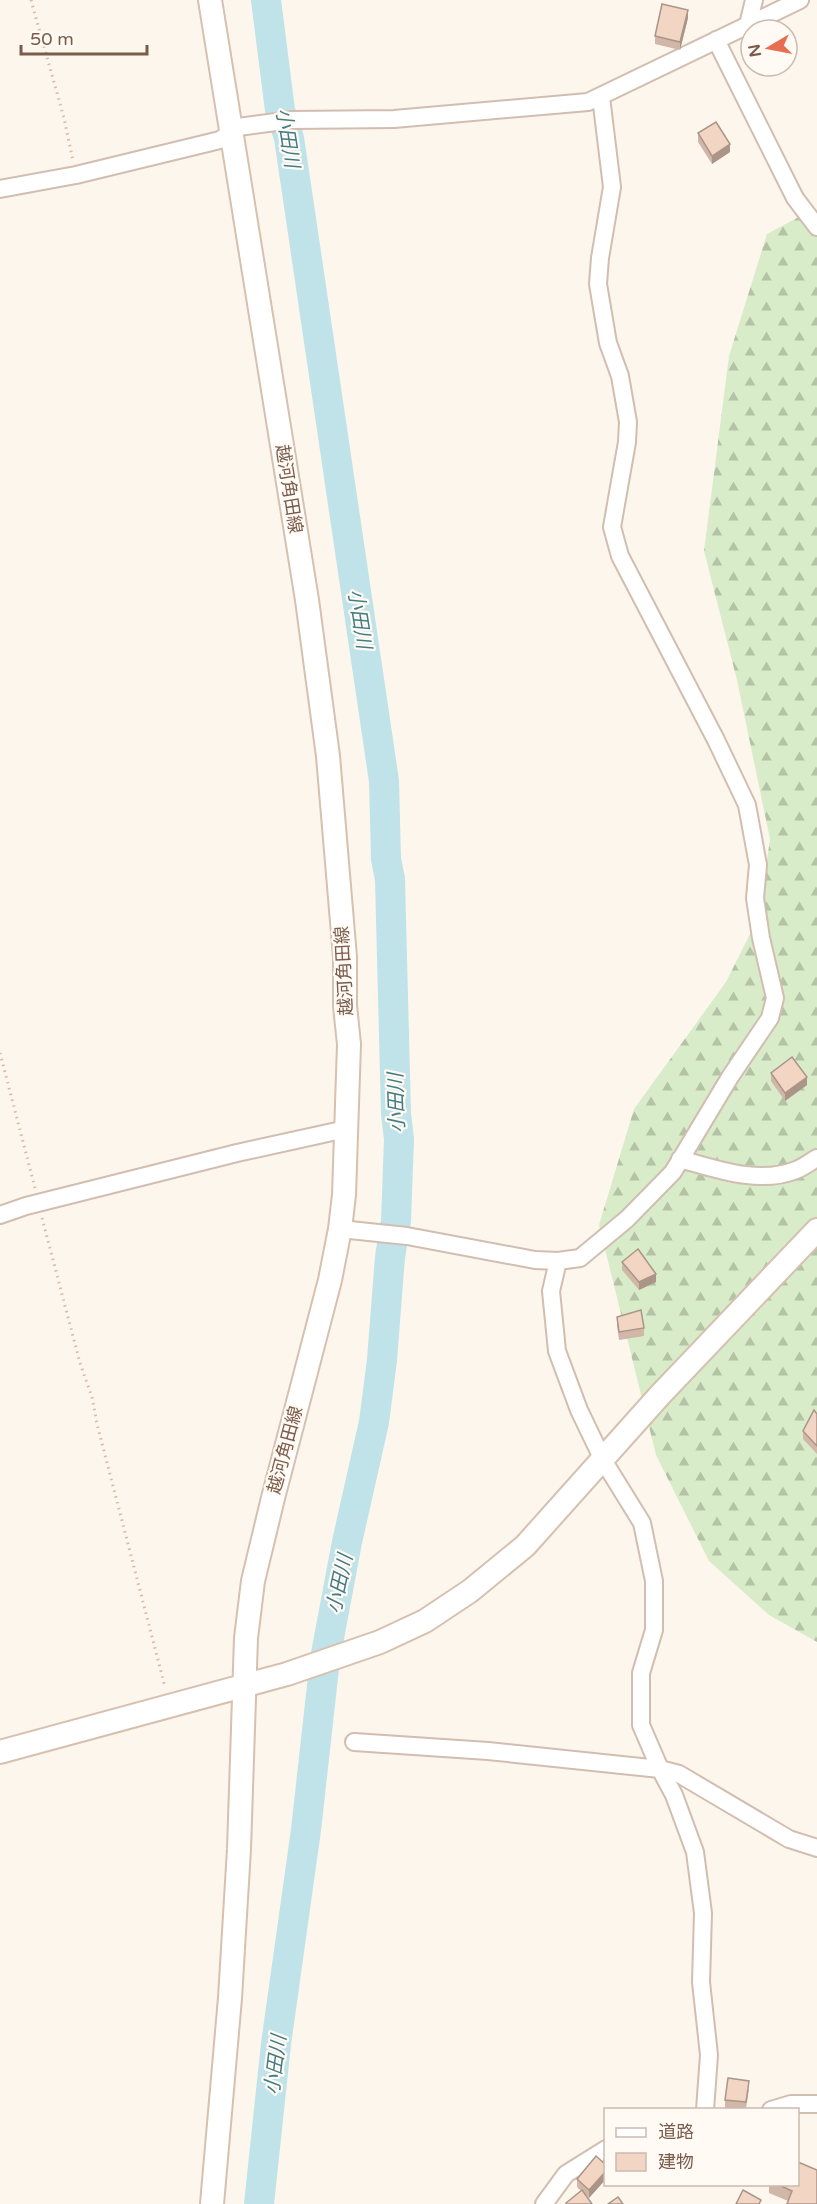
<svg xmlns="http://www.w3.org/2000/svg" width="817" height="2204" viewBox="0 0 817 2204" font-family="'Varela Round','Noto Sans JP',sans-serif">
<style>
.forest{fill:url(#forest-firs)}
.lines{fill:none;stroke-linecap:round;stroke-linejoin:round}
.river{stroke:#bfe3e8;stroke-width:30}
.street-casing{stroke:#d1beb0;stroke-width:20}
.secondary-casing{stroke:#d6c0b0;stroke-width:26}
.path{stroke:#d9b8a5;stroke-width:3;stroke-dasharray:1.5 4.5;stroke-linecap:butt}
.street{stroke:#fff;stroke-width:16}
.secondary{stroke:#fff;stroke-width:22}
.wall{fill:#d1b7a8}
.shaded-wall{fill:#aa9588}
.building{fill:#f3d5c3;stroke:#aa9588;stroke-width:1.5}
.labels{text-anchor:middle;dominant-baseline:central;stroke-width:4.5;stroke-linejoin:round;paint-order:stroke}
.street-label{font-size:18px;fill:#7a5c4d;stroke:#fffaf3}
.water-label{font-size:20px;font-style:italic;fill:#437c86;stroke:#fffaf3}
</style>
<defs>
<pattern id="forest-firs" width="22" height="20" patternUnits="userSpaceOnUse" patternTransform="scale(1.5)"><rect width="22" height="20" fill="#d8ecc9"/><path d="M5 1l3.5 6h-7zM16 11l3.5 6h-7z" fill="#b4c2a5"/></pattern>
</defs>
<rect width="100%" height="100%" fill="#fdf6ec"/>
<path class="forest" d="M817,210V1642L769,1615L709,1561L656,1455L599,1225L634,1109L726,982L759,916L770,839L737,680L704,551L729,356L767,234L808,212Z"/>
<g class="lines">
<path class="river" d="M259,2204L276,2044L306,1830L325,1659L347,1542L374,1422L382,1360L390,1257L396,1221L399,1139L396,1114L390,879L386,859L384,781L289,138L280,110L266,0"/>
<defs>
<path id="street" d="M748,25L754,0
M716,40L795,198L817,227
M0,189L76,175L220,140L238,127L291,120L394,119L588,102L800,0
M680,1159C716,1169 760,1185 796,1170C804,1167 810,1162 817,1158
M0,1215L26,1206L237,1153L346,1129
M340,1229L407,1236L535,1260L558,1261L580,1258L627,1219L673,1172L730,1077L770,1018L775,998L761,938L755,898L758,865L747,805L716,740L620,556L612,527L627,442L628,422L620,376L608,343L598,284L600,258L612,187L601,97
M558,1261L551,1291L557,1351L579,1410L603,1460L642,1523L654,1581V1630L641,1673V1725L660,1769L674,1795L695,1852L703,1913L701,1982L709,2055L705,2110
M354,1742L488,1751L660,1769L679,1774L789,1839L817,1848
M771,2110L791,2104H817
M544,2204L566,2174L606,2149"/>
<path id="secondary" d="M210,0L307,600L328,756L345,957V1006L349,1044L344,1195L340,1229L330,1280L273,1498L253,1581L246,1638L239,1849L230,1998L212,2204
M0,1752L287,1674L380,1642L425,1621L470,1591L525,1546L660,1395L817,1230"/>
</defs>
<use href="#street" class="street-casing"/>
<use href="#secondary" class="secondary-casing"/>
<path class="path" d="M31,0L64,118L73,161
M0,1053L35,1188
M42,1218L80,1363L92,1397L97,1424L165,1687"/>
<use href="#street" class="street"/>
<use href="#secondary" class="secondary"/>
</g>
<path class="wall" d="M688,18L680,50L655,44V36Z
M698,133L730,152L712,164L698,142Z
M771,1073L807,1085L785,1101L771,1081Z
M622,1262L656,1282L639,1290L622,1270Z
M617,1317L644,1328V1336L619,1340L617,1325Z
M817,1414V1454L803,1439V1431Z
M749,2089L746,2109L725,2108V2100Z
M606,2165V2179L589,2198L583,2192L592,2204H566V2203L581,2191L577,2187V2179Z
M817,2170L788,2201L769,2193V2184H798Z"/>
<path class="shaded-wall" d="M688,10V18L680,50V42Z
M730,144V152L712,164V156Z
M807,1077V1085L785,1101V1093Z
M656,1274V1282L639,1290V1282Z
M606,2171V2179L589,2198V2190Z"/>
<path class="building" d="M662,4L688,10L680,42L655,36Z
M716,122L730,144L712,156L698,133Z
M792,1057L807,1077L785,1093L771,1073Z
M638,1249L656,1274L639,1282L622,1262Z
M641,1310L644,1328L619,1332L617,1317Z
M814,1410L817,1414V1446L803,1431Z
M728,2078L749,2081L746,2102L725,2100Z
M596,2156L606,2165V2171L589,2190L577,2179Z
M798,2162L817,2170V2204H787L792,2191L777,2184H798Z
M582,2190L592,2204H567L566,2203Z
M743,2190L761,2200L759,2204H736Z
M618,2197L623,2204H608Z"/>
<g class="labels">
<g class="street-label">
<text transform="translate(289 489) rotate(81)">越河角田線</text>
<text transform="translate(344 971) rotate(-93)">越河角田線</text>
<text transform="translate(285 1450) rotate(-75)">越河角田線</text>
</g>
<g class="water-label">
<text transform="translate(287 138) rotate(81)">小田川</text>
<text transform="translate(359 619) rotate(81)">小田川</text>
<text transform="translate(397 1103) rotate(-92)">小田川</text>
<text transform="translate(340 1584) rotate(-78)">小田川</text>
<text transform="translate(276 2065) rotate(-83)">小田川</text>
</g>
</g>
<rect x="604" y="2108" width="195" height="78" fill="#fffaf3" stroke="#cabbb1" stroke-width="1.5"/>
<rect x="616" y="2128" width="30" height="9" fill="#ffffff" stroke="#cabbb1" stroke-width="1.5"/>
<text x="658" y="2138" font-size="18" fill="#7a5c4d">道路</text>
<rect x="616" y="2153" width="30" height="18" fill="#f3d5c3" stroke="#cabbb1" stroke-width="1.5"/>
<text x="658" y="2168" font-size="18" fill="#7a5c4d">建物</text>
<g transform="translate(769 48) rotate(260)"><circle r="28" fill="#fffaf3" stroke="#cabbb1" stroke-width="1.5"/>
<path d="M0-4.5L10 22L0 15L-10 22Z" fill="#e76f51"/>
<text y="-9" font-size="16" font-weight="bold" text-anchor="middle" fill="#7a5c4d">N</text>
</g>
<path d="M21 45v9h126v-9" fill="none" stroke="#7a5c4d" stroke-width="3"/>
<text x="30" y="45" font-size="18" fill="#7a5c4d" stroke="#fffaf3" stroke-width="4.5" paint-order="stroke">50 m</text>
</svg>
